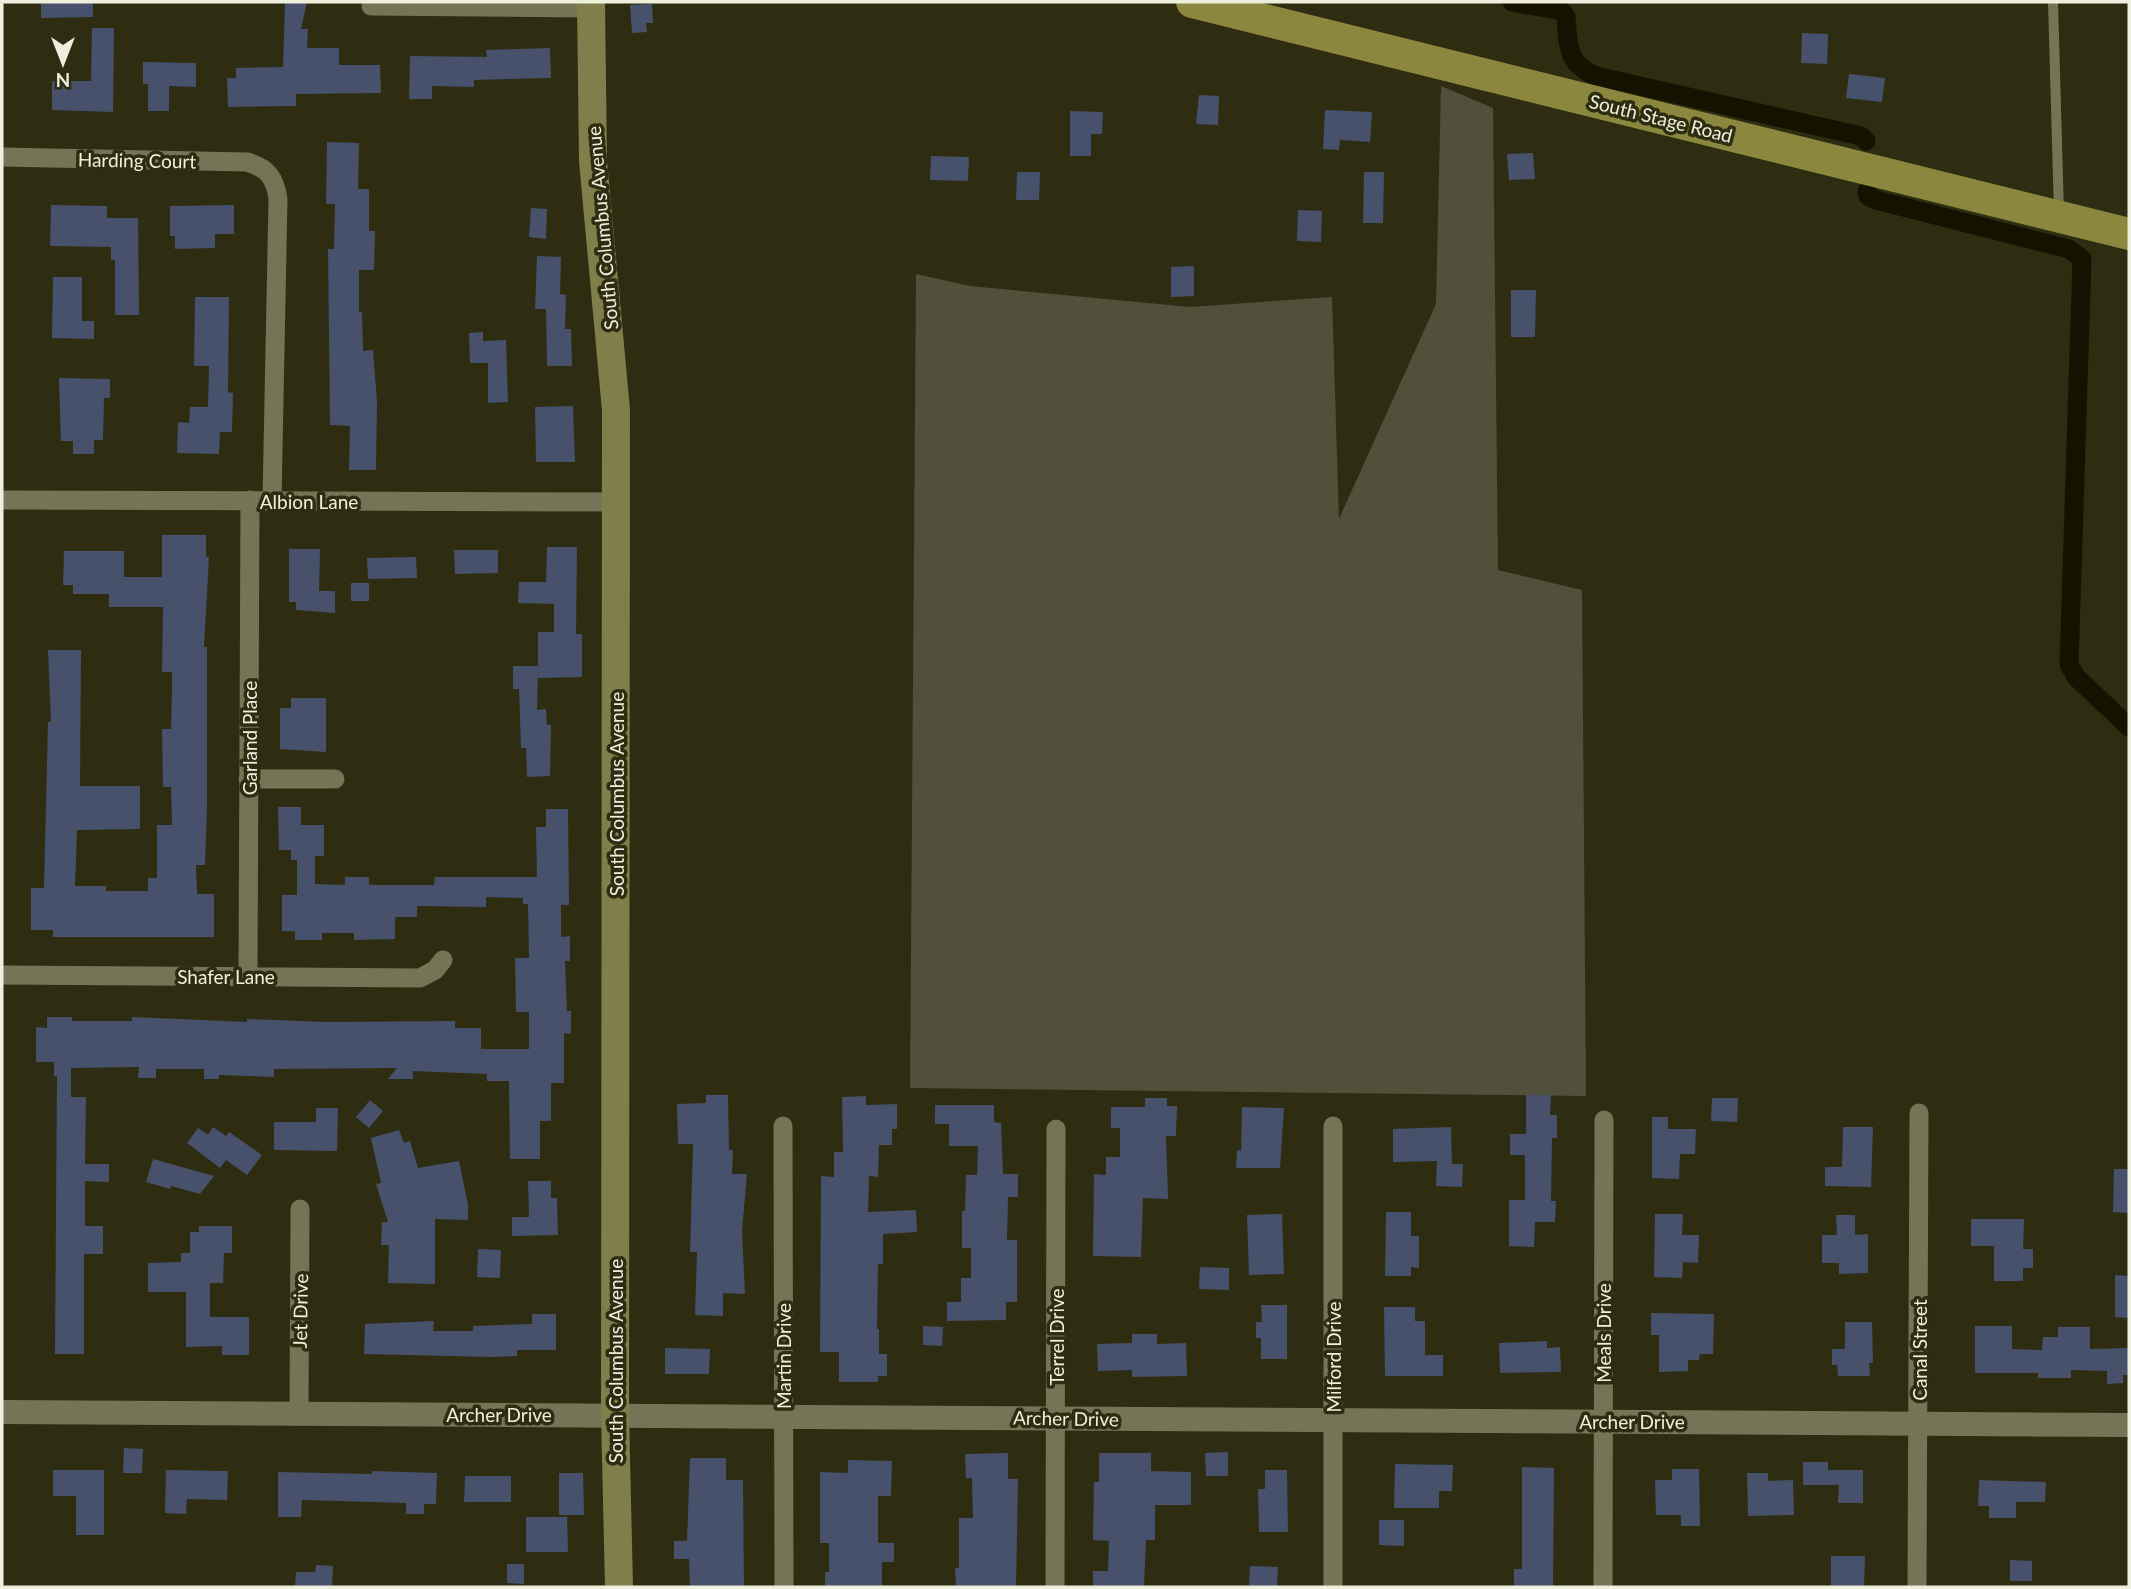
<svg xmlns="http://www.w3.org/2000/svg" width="2131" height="1589" viewBox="0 0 2131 1589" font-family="Lato,sans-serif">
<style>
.green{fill:#51513b}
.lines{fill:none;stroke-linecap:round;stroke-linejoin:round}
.canal{stroke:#151300;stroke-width:19}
.building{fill:#47516c}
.service{stroke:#757456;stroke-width:10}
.minor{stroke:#757456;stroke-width:19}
.tertiary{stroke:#757456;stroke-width:24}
.secondary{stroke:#807e4a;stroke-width:28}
.primary{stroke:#8b873e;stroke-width:32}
.labels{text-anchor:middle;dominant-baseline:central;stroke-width:7;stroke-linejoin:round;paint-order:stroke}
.street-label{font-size:19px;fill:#efefde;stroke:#2e2d11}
</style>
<rect width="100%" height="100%" fill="#2e2d11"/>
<path class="green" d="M1441,86L1493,108L1498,570L1582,590L1586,1096L910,1088L916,274L970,286L1190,307L1332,297L1339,519L1436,304Z"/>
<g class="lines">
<path class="canal" d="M1512,2L1562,11L1566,17C1568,46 1567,64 1596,76L1861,136L1866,141
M1867,191L1868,196L1876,200L2069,249L2082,259L2069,664L2076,677L2129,727"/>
</g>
<path class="building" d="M41,2H93V17L41,18Z
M285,2H307L301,29H308L307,48H339V65H380L381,93L296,94V106L228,107L227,78H236V68L283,67Z
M652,4L653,23H646L647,32L632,33L630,5Z
M92,28H114L113,112L52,110V81H91Z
M1802,33L1828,34L1827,64L1801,63Z
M550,48L551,78L474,80V87L432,86V99H409L410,56L487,57L486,50Z
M143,62L196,63V87L169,86V111H148V84H143Z
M1849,74L1885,78L1882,102L1846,98Z
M1199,95L1219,96L1218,125L1196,124Z
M1325,110L1372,112L1370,142L1340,140L1339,150L1323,149Z
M1070,111L1103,112L1102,134H1091V156H1070Z
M327,142L359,143L358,189H369V231H375L374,270H359V312H362L363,351L373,350L377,401L376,470H349L350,426L330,425L328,249H334L335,204H326Z
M1533,153L1535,179L1509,180L1507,154Z
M931,156L969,157L968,181L930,180Z
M1017,172H1040L1039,200H1016Z
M1364,172H1384L1383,223H1363Z
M51,205L107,206V218H138L139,315H115V260H111V247L50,246Z
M234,205V234H215V248L175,249V236H170V206Z
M531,208L547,209L546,239L529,237Z
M1298,210L1322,211L1321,242L1297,241Z
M537,256L561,257L560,294L566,295L565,329H571L572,366H547L546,309H535Z
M1194,266V296L1171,297V267Z
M53,277H82V321H94V339L52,338Z
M1511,290H1536L1535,337H1511Z
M195,297H229L228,392L233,393L232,432H220L219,454L177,453L178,422L189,423L190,407H208L209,366H194Z
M483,332V341L506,340L508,402L488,403V363H470L469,333Z
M59,378L110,379V398H104L103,440H94V454H73V441H61Z
M573,406L575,462H536L535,407Z
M162,535H206V557H209L204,647H207V806L205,865H196L197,894H214V937H53V930H31V888H44L48,722H51L48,650H81L80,786H140V829L77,830L75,886H106V891H148V878H157V825H172L171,787H163L162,729H171L172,692V672H162L163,607H109V594H73V585H63L64,551H124V577H162Z
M547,547H577L576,634H582V677L538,678V632H554V604L518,603L519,582H546Z
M289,549H320L319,591H335V613L296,610V602H289Z
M454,550H498V573L455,574Z
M416,557L417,578L368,579L367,558Z
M351,583H369V601H351Z
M513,666H538L537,710L546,709L547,725H551L550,776L527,777L526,748H521L519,689H513Z
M291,698H326V752L280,749V708H291Z
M278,807H301V825H324V856H315V884L345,885V877H369V885H434L435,877H537L536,827H546V809H568L569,905H561V937L570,936V961H565L567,1011H571V1034L564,1033V1083H551V1121H540V1159H510L509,1081H487V1074L413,1071V1079H388L397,1068L274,1069V1077L219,1075V1079H204V1069H156V1078H138L139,1067L71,1068V1097H86L85,1164H109V1182L85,1181V1226H103V1254H84V1354H55L57,1076H54V1062H36V1027L47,1028V1017H72V1021H132V1017L247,1022V1019L327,1022L455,1021V1028H481V1049H529V1012H516L515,958H529L528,904H523V898L486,897V907L417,906V917H395V939L354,940V933H322V940H295V931H282V895H297V860H291V850H279Z
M706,1095H728L729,1150H733L732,1174H747L742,1231L745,1294L723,1293V1316L695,1315L697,1252H690L693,1144H678L677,1104L706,1103Z
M1526,1095H1551L1550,1115H1557V1138H1552L1551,1201H1556L1555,1222H1535L1534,1247L1509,1246V1200H1525V1155H1510V1134H1526Z
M866,1096V1105L897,1104V1129H892V1145H879L878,1177L869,1176L868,1212L916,1210L917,1232L883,1234V1264H878L877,1329H879V1354H887V1376H878V1382H839V1352H820L821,1176L834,1177V1152H843L842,1097Z
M1145,1098H1167V1106H1177L1176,1136H1166L1168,1199L1143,1198L1141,1257L1093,1256L1094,1174L1106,1175V1157H1120V1128H1111V1107H1145Z
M1712,1098H1738L1737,1122L1711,1121Z
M370,1100L383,1111L369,1128L356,1117Z
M935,1105H994V1122L1001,1123L1003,1174H1018V1197H1008L1007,1240H1017V1302H1006V1320L947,1321V1302H961V1278H971V1248H962V1211H965L966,1175H977L978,1146H949V1124H935Z
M1242,1107L1284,1108L1280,1168H1236L1237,1150L1241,1151Z
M316,1108H338L337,1151L274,1150V1122H316Z
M1652,1117H1668V1129H1696L1695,1154H1680L1679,1179L1652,1178Z
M213,1127L226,1136L229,1132L262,1155L247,1175L226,1160L220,1168L187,1143L198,1128L208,1135Z
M1451,1127L1452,1164H1463L1462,1187L1436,1186L1437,1161L1393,1162V1129Z
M1843,1127H1873L1871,1187L1825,1186V1167H1842Z
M399,1130L404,1143L410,1141L418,1168L459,1161L468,1205V1220L435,1219V1284L388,1283L389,1245H381L382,1222H388L376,1184L381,1183L371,1138Z
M153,1159L214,1176L200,1194L171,1186L170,1189L146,1182Z
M2114,1169H2129V1213L2113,1212Z
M528,1181H551V1198H557L558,1235L512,1236V1217H529Z
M1386,1212H1411V1236H1419V1268L1411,1267V1276H1385Z
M1282,1214L1284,1274L1249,1275L1247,1215Z
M1655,1214H1683L1682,1235H1699L1698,1263L1683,1262L1682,1278L1654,1277Z
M1836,1215H1855V1235L1868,1234V1273L1839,1274V1263H1822V1235H1837Z
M1971,1219H2024L2023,1249H2033V1268H2023V1281H1994V1246H1971Z
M199,1226H232V1253H224L223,1283H210V1317H249V1355H222V1346L186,1347V1292H148V1263L181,1262V1253H190V1232H199Z
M478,1249L501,1250L500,1278L477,1277Z
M1200,1267L1229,1268V1290L1199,1289Z
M2115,1275L2129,1276V1318L2115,1317Z
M1261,1305H1287V1359H1261V1338H1256V1322H1262Z
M1384,1307H1415V1321H1425V1355H1443V1376H1385Z
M1651,1313L1714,1314L1713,1354H1700L1699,1360H1688V1371L1659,1372V1335H1651Z
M532,1314H556V1350H517V1356L493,1357L364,1354L365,1324L434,1321L433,1331H473V1326L532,1324Z
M1845,1322H1872L1873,1363H1869L1870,1376H1838L1837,1365H1832V1349H1845Z
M923,1326L943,1327L942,1346L923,1345Z
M1975,1326H2012V1349L2042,1350L2043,1337H2058V1327H2090V1349L2129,1348V1375H2123V1383L2107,1384V1371L2071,1370V1378H2038V1373H1975Z
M1132,1334H1157V1344L1186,1343L1187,1376L1132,1377V1370L1098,1371L1097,1344L1132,1343Z
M1547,1341V1348L1560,1347L1561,1372L1500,1373L1499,1343Z
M665,1348L710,1349L709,1374H665Z
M124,1448L143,1449L142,1473H123Z
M1228,1452V1476H1206L1205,1453Z
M1008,1453V1479H1018L1016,1587H956L955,1568H959V1518H973L972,1478H966L965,1454Z
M1099,1453H1151V1471L1191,1472V1505H1155V1540H1146L1144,1587H1093V1571H1108L1109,1541L1093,1540L1094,1482H1099Z
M690,1458H726V1480H743L744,1587H690L689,1559H674V1541H687Z
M848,1460L892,1461L891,1496H878V1543H894V1562H882V1587H825V1572H829V1543H820V1472L848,1473Z
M1803,1462H1828V1470H1863V1503H1838L1839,1485H1803Z
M1395,1464L1453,1465L1452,1491H1439V1508H1394Z
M1522,1467L1554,1468L1553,1587H1514V1569H1522Z
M1672,1469H1699L1700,1526H1681V1515H1656L1655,1480H1672Z
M53,1470H104V1535H76V1496H53Z
M166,1470L228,1471L227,1500L187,1499L186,1514L165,1513Z
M1265,1470H1287L1288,1532H1259L1258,1489H1265Z
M372,1471L437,1473L436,1504H424V1514H406V1503L302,1500L301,1517H278V1472L372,1474Z
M559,1473H583L584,1515H559Z
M1747,1473H1768V1481L1793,1480L1794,1515L1748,1516Z
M465,1476H511V1502H464Z
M1979,1480L2046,1482L2045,1502H2016V1518H1989V1506H1978Z
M526,1517H567L568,1552H526Z
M1379,1520H1404V1546L1379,1545Z
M1831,1556H1865L1864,1587H1831Z
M2010,1560L2032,1561V1581H2010Z
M507,1564H524V1584L507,1583Z
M316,1565L333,1566L332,1587H295L296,1572H315Z
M1250,1566L1278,1567L1277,1587H1249Z"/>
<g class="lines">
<path class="service" d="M2053,2L2059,213"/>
<path class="minor" d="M371,6L591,8
M2,157L247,162C268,168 275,178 278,199L272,500
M2,500L617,502
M248,779H335
M2,975L420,978L435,970L443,960
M248,976L250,500
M783,1126L784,1587
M299,1413L300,1209
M1055,1587L1056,1129
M1333,1587V1126
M1603,1587L1604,1120
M1917,1587L1919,1113"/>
<path class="tertiary" d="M2,1412L2129,1425"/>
<path class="secondary" d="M591,2L593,161L616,410L615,1414L619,1587"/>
<path class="primary" d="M1192,2L2129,234"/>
</g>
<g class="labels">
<g class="street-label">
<text transform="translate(1661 118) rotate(14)">South Stage Road</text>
<text transform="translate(137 160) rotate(1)">Harding Court</text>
<text transform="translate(602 228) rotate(-95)">South Columbus Avenue</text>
<text x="309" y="501">Albion Lane</text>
<text transform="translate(249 738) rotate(-90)">Garland Place</text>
<text transform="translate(616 794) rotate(-90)">South Columbus Avenue</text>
<text x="226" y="976">Shafer Lane</text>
<text transform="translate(300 1311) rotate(-89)">Jet Drive</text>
<text transform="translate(1603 1333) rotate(-90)">Meals Drive</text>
<text transform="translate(1056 1337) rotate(-90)">Terrel Drive</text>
<text transform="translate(1919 1350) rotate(-90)">Canal Street</text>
<text transform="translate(783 1356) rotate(-90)">Martin Drive</text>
<text transform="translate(1333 1357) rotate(-90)">Milford Drive</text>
<text transform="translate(615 1361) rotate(-90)">South Columbus Avenue</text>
<text x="499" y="1414">Archer Drive</text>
<text transform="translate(1066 1418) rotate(1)">Archer Drive</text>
<text x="1632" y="1421">Archer Drive</text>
</g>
</g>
<rect width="2131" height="1589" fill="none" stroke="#efefde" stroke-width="7"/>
<g transform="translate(63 63) rotate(180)" stroke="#2e2d11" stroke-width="5" paint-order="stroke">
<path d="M0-5L12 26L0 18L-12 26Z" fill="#efefde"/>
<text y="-10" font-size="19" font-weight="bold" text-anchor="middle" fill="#efefde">N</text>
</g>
</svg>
